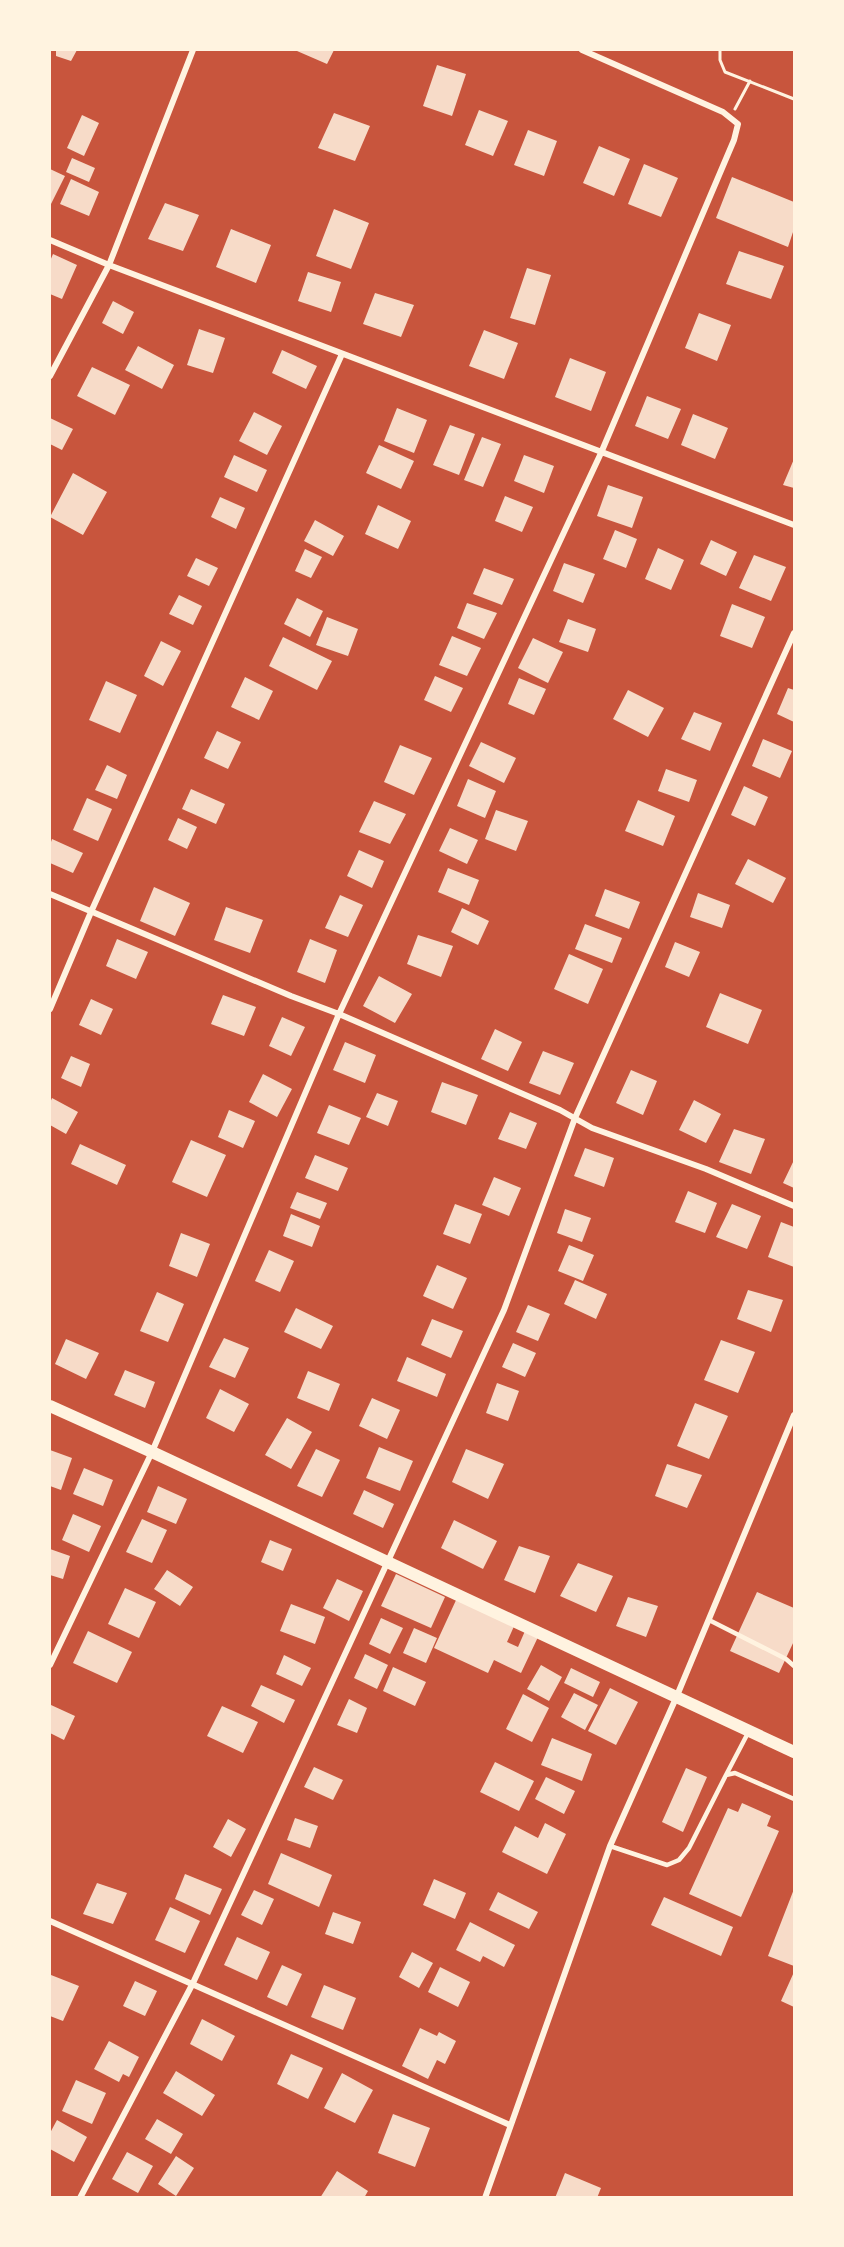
<svg xmlns="http://www.w3.org/2000/svg" width="844" height="2247" viewBox="0 0 844 2247" font-family="'Roboto Condensed',sans-serif">
<style>
.building{fill:#f7dbc8}
.lines{fill:none;stroke-linecap:round;stroke-linejoin:round}
.path{stroke:#fff3e0;stroke-width:3}
.service{stroke:#fff3e0;stroke-width:4.5}
.minor{stroke:#fff3e0;stroke-width:6}
.secondary{stroke:#fff3e0;stroke-width:12}
</style>
<rect width="100%" height="100%" fill="#c8553d"/>
<path class="building" d="M56,50H77L71,61L56,56Z
M298,50H334L327,64L297,51Z
M437,65L466,74L452,116L423,106Z
M479,110L508,121L493,156L465,145Z
M334,113L370,126L355,161L318,148Z
M82,115L99,123L84,156L67,148Z
M528,130L557,141L544,176L514,165Z
M599,146L630,159L614,196L583,183Z
M72,158L95,168L89,182L66,172Z
M644,164L678,178L661,217L628,204Z
M50,169L65,176L50,206Z
M732,177L794,202V229L788,247L716,218Z
M71,179L99,192L89,216L60,204Z
M165,203L199,215L183,251L148,239Z
M334,209L369,223L351,269L316,256Z
M231,229L271,245L256,283L216,267Z
M739,251L784,266L771,299L726,284Z
M53,254L77,265L62,299L50,294V261Z
M527,268L551,275L535,325L510,318Z
M308,272L341,282L331,312L298,301Z
M375,293L414,305L401,337L363,324Z
M113,301L134,312L123,334L102,323Z
M699,313L731,325L717,361L685,348Z
M199,329L225,338L213,373L187,365Z
M484,330L518,343L504,379L469,366Z
M138,346L174,365L162,389L125,370Z
M282,350L317,366L306,389L272,373Z
M570,358L606,372L591,411L555,397Z
M92,367L130,385L115,415L77,396Z
M647,396L681,409L668,439L635,426Z
M397,408L427,420L414,453L384,441Z
M254,412L282,426L267,455L239,441Z
M693,414L728,428L715,459L681,445Z
M50,418L73,429L62,450L50,444Z
M450,425L475,434L459,475L433,465Z
M482,437L501,444L483,487L464,480Z
M379,445L414,461L401,489L366,473Z
M234,455L267,470L257,492L224,477Z
M524,455L554,466L544,493L514,481Z
M794,459V488L783,485Z
M73,473L107,492L83,535L50,517Z
M608,485L643,497L632,528L597,516Z
M505,496L533,507L522,532L495,521Z
M220,497L245,508L236,529L211,517Z
M378,505L411,521L398,549L365,534Z
M315,520L344,536L333,556L304,541Z
M615,530L637,539L626,568L603,559Z
M711,540L737,552L726,576L700,564Z
M658,548L684,560L671,590L645,579Z
M305,549L322,557L311,578L295,571Z
M754,555L786,567L771,601L739,588Z
M196,558L218,568L209,586L187,576Z
M564,563L595,574L583,603L553,591Z
M484,568L514,579L502,605L473,594Z
M179,595L202,606L193,625L169,614Z
M297,598L323,611L310,637L284,624Z
M467,603L497,613L484,639L457,628Z
M732,604L765,617L752,648L720,636Z
M327,617L358,629L348,656L316,645Z
M568,619L596,629L588,652L559,642Z
M452,636L481,648L467,676L439,665Z
M283,637L332,661L317,690L269,666Z
M533,638L563,652L548,683L518,668Z
M161,641L181,651L163,686L144,676Z
M435,676L463,688L451,712L424,700Z
M245,677L273,691L259,720L231,707Z
M519,678L546,689L534,715L508,704Z
M106,681L137,695L120,733L89,720Z
M788,688L794,690V722L777,714Z
M628,690L664,708L648,737L613,719Z
M694,712L722,723L710,751L681,739Z
M217,731L241,742L228,769L204,758Z
M763,739L792,751L780,778L752,766Z
M481,742L516,758L504,783L469,766Z
M400,745L432,758L414,795L384,782Z
M107,765L127,775L117,799L95,790Z
M666,769L697,780L689,802L658,791Z
M468,779L496,791L485,818L457,806Z
M744,786L768,797L755,826L731,815Z
M191,789L225,804L216,824L182,809Z
M87,798L112,809L98,841L73,830Z
M638,800L675,816L663,846L625,831Z
M374,801L406,814L390,844L359,832Z
M496,810L528,821L516,851L485,839Z
M178,818L197,827L187,849L168,840Z
M450,828L478,840L467,864L439,851Z
M52,839L83,853L73,873L50,863V845Z
M359,850L384,861L372,888L347,876Z
M748,859L786,878L773,903L735,884Z
M448,868L479,880L469,905L438,892Z
M154,887L190,903L175,936L140,921Z
M605,889L640,902L629,929L595,916Z
M698,893L730,905L722,928L690,917Z
M340,895L363,905L348,937L325,928Z
M226,907L263,920L250,953L214,940Z
M462,908L489,921L478,945L451,932Z
M585,924L622,938L612,963L575,949Z
M418,935L453,946L441,977L407,964Z
M117,939L148,952L136,979L106,966Z
M310,939L337,950L325,983L297,972Z
M675,942L700,952L689,977L665,967Z
M569,954L603,969L588,1004L554,989Z
M379,976L412,994L395,1023L363,1006Z
M720,993L762,1010L748,1044L706,1027Z
M223,995L256,1007L244,1036L211,1024Z
M91,999L113,1009L101,1035L79,1025Z
M282,1017L305,1027L291,1056L269,1046Z
M495,1029L522,1042L508,1071L481,1059Z
M345,1042L376,1055L365,1083L333,1070Z
M543,1051L574,1063L560,1095L529,1083Z
M71,1056L90,1064L81,1087L61,1078Z
M631,1070L657,1081L643,1115L616,1103Z
M263,1074L292,1089L277,1117L249,1102Z
M442,1082L478,1095L466,1125L431,1112Z
M377,1093L398,1101L388,1126L366,1117Z
M52,1098L78,1112L66,1134L50,1125V1103Z
M694,1100L721,1114L706,1143L679,1130Z
M329,1105L361,1118L349,1145L317,1133Z
M229,1110L255,1121L243,1148L218,1137Z
M510,1112L537,1123L526,1149L498,1139Z
M734,1129L765,1139L751,1174L719,1162Z
M191,1140L226,1155L207,1197L172,1182Z
M80,1144L126,1165L117,1185L71,1164Z
M585,1148L614,1158L604,1187L574,1176Z
M315,1155L348,1168L338,1191L305,1178Z
M794,1160V1188L783,1183Z
M494,1177L521,1188L509,1216L482,1205Z
M688,1191L717,1203L705,1233L675,1222Z
M297,1192L327,1203L320,1219L290,1208Z
M455,1204L482,1214L470,1244L443,1234Z
M732,1204L761,1216L747,1249L716,1237Z
M565,1209L591,1218L582,1242L557,1233Z
M291,1214L320,1226L312,1247L283,1236Z
M781,1222L794,1227V1267L768,1257Z
M181,1233L210,1244L197,1277L169,1266Z
M569,1245L594,1255L583,1281L558,1271Z
M269,1250L294,1261L280,1292L255,1281Z
M437,1265L467,1278L453,1309L423,1296Z
M575,1280L607,1294L596,1319L564,1304Z
M748,1290L783,1300L771,1332L737,1319Z
M157,1292L184,1304L168,1342L140,1331Z
M528,1305L550,1314L538,1341L516,1332Z
M296,1308L333,1326L321,1349L284,1332Z
M432,1319L463,1331L451,1358L421,1345Z
M224,1338L249,1348L235,1378L209,1367Z
M66,1339L99,1353L86,1379L55,1364Z
M721,1340L755,1352L738,1393L704,1380Z
M513,1343L536,1353L525,1377L502,1367Z
M407,1357L446,1374L437,1397L397,1381Z
M125,1370L155,1382L145,1408L114,1395Z
M308,1371L340,1384L329,1411L297,1398Z
M497,1383L519,1391L508,1421L486,1413Z
M220,1389L249,1404L234,1432L206,1418Z
M372,1398L400,1410L387,1439L359,1426Z
M695,1403L728,1416L709,1459L677,1446Z
M287,1418L312,1432L291,1469L265,1455Z
M379,1447L413,1461L400,1491L366,1478Z
M316,1449L340,1460L322,1497L297,1486Z
M466,1449L504,1464L488,1499L452,1482Z
M50,1450L72,1458L61,1490L50,1486Z
M667,1464L702,1475L687,1508L655,1496Z
M84,1468L113,1480L103,1506L73,1494Z
M158,1486L187,1499L176,1524L147,1512Z
M364,1490L394,1504L383,1528L353,1514Z
M73,1514L101,1526L89,1552L62,1540Z
M142,1519L167,1530L152,1563L126,1552Z
M454,1520L497,1541L483,1569L441,1548Z
M270,1540L292,1549L283,1571L261,1562Z
M519,1546L550,1556L535,1593L504,1580Z
M50,1549L70,1556L63,1579L50,1575Z
M578,1563L613,1576L596,1612L560,1596Z
M167,1570L193,1587L180,1606L154,1589Z
M396,1574L445,1597L431,1628L381,1606Z
M337,1579L363,1591L349,1621L323,1608Z
M125,1588L156,1602L139,1638L108,1624Z
M757,1592L794,1608V1641L779,1673L730,1651Z
M628,1597L658,1606L646,1637L616,1626Z
M457,1598L515,1624L507,1642L518,1647L525,1631L538,1637L521,1673L494,1660L488,1673L434,1648Z
M291,1604L325,1617L315,1644L280,1631Z
M381,1618L403,1628L390,1654L369,1644Z
M414,1628L437,1638L426,1663L403,1653Z
M88,1631L132,1652L117,1683L73,1663Z
M365,1654L388,1665L377,1689L354,1678Z
M284,1655L311,1668L302,1686L276,1674Z
M541,1665L562,1677L549,1701L527,1689Z
M393,1667L426,1682L415,1706L383,1691Z
M571,1668L600,1682L593,1697L564,1683Z
M261,1685L295,1700L284,1723L251,1706Z
M610,1688L638,1702L616,1745L588,1731Z
M574,1693L598,1705L585,1730L561,1717Z
M523,1694L549,1708L532,1742L506,1729Z
M349,1699L367,1708L357,1733L337,1725Z
M51,1705L75,1716L64,1740L50,1733Z
M222,1706L258,1722L243,1753L207,1736Z
M552,1738L592,1754L582,1781L541,1765Z
M495,1762L534,1781L519,1811L480,1792Z
M314,1767L343,1780L333,1800L304,1787Z
M686,1768L707,1777L683,1832L662,1822Z
M546,1777L575,1791L564,1814L535,1799Z
M742,1803L771,1816L767,1826L779,1831L741,1917L689,1894L728,1808L738,1812Z
M295,1818L318,1826L310,1848L287,1840Z
M228,1819L246,1829L231,1857L213,1847Z
M545,1823L566,1834L547,1874L502,1852L515,1826L538,1838Z
M281,1853L332,1875L319,1907L268,1884Z
M185,1874L222,1889L210,1915L175,1899Z
M434,1879L466,1893L455,1919L423,1905Z
M97,1883L127,1893L113,1924L83,1914Z
M794,1889V1966L768,1956Z
M254,1890L274,1899L262,1925L241,1915Z
M498,1892L538,1912L529,1929L489,1910Z
M664,1897L733,1927L721,1956L651,1925Z
M170,1907L200,1921L185,1953L155,1940Z
M333,1912L361,1922L353,1944L325,1934Z
M470,1922L515,1945L504,1967L483,1956L480,1962L456,1950Z
M237,1937L270,1952L257,1980L224,1965Z
M412,1952L433,1963L419,1988L399,1977Z
M282,1965L302,1974L287,2006L267,1997Z
M440,1967L470,1982L458,2007L428,1992Z
M794,1972V2007L781,2001Z
M51,1975L79,1986L63,2021L50,2016Z
M135,1981L157,1991L145,2016L123,2006Z
M324,1985L356,1998L343,2030L311,2017Z
M202,2019L235,2036L222,2061L190,2044Z
M420,2028L437,2036L439,2032L456,2041L445,2064L437,2060L428,2079L402,2066Z
M109,2041L139,2057L129,2077L123,2074L119,2082L94,2069Z
M291,2054L323,2068L308,2099L277,2084Z
M176,2071L215,2095L202,2116L163,2093Z
M342,2073L373,2090L355,2123L324,2108Z
M76,2080L106,2093L92,2124L62,2111Z
M393,2114L430,2128L415,2167L378,2153Z
M157,2119L183,2134L171,2154L145,2139Z
M57,2120L87,2137L74,2162L50,2149V2133Z
M127,2152L153,2166L138,2193L112,2179Z
M176,2156L194,2168L176,2196L158,2184Z
M337,2171L368,2191L364,2198H320Z
M565,2173L601,2188L597,2198H555Z"/>
<g class="lines">
<path class="path" d="M720,50V60L725,72L794,99
M735,109L750,81"/>
<path class="service" d="M709,1620L786,1659L794,1666
M726,1775L749,1731
M610,1846L667,1865L679,1860L689,1848L726,1775L735,1773L794,1799"/>
<path class="minor" d="M50,240L109,265L794,525
M50,376L109,265L193,50
M50,894L291,996L339,1014L560,1110L592,1128L706,1169L794,1206
M50,1009L91,912L342,354
M50,1665L152,1452L339,1014L601,453L734,140L738,124L723,112L582,50
M50,1921L510,2125
M80,2198L193,1983L504,1310L575,1118L794,633
M485,2198L610,1846L676,1698L794,1415"/>
<path class="secondary" d="M50,1406L152,1452L794,1752"/>
</g>
<rect width="844" height="2247" fill="none" stroke="#fff3e0" stroke-width="102"/>
</svg>
